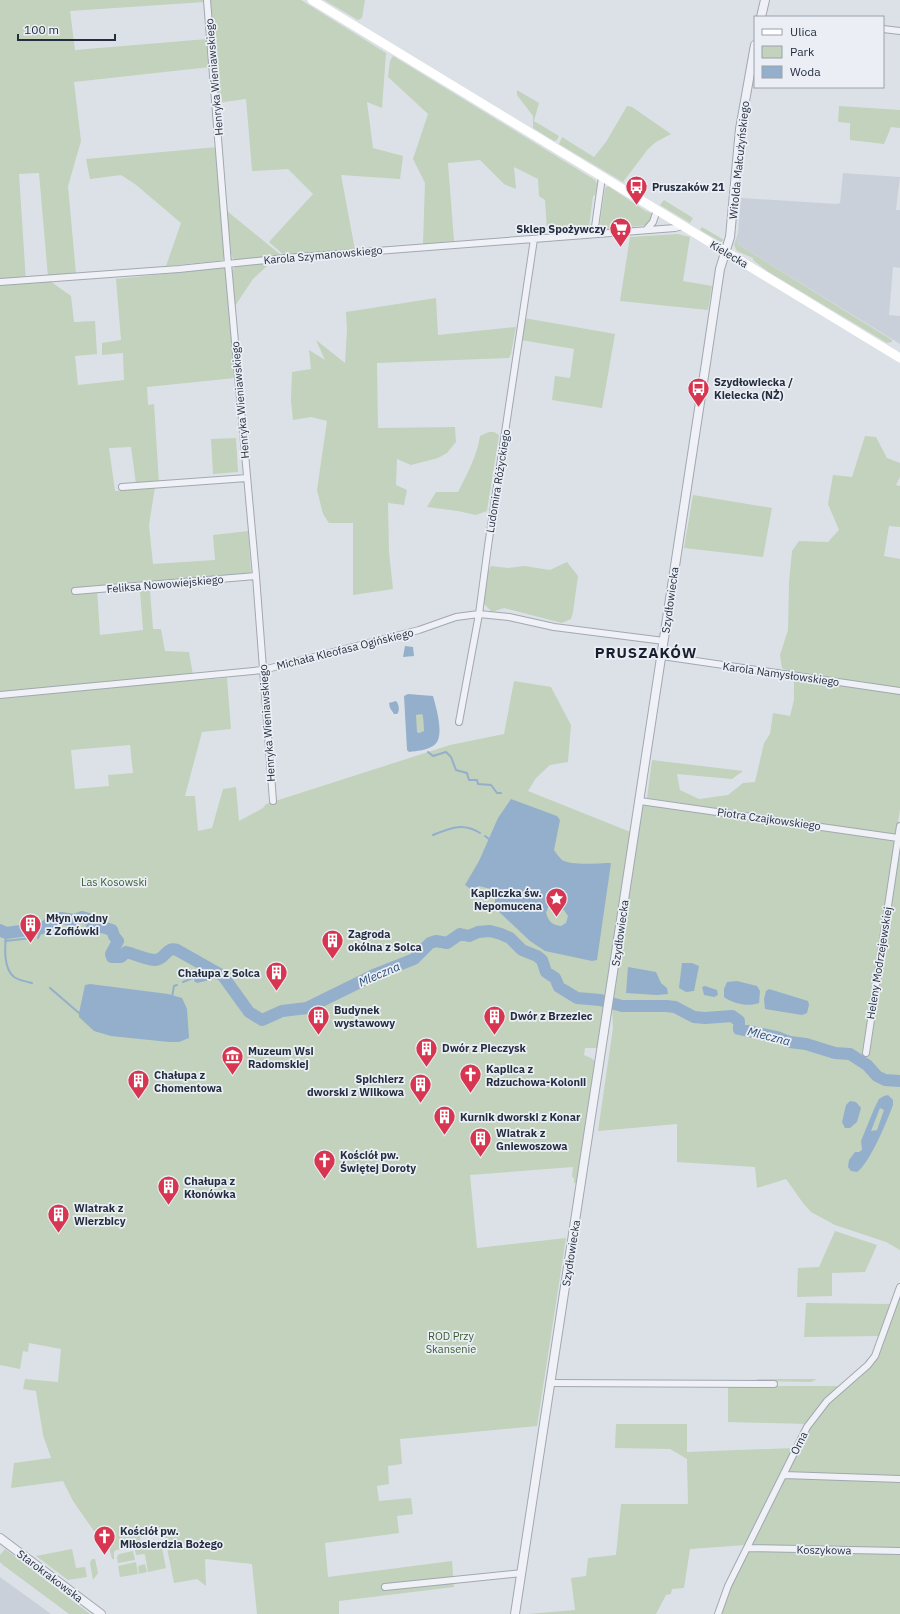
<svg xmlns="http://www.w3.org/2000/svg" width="900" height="1614" viewBox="0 0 900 1614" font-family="'IBM Plex Sans',sans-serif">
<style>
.built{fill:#cad0da}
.green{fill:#c2d2bc;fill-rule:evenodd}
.water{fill:#94afcb;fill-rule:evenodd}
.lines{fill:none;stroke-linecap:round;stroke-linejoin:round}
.stream{stroke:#94afcb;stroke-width:2}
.river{stroke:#94afcb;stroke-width:12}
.minor-casing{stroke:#a1a8b1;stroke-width:8}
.tertiary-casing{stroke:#a1a8b1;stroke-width:10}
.minor{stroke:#eff1f6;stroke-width:6}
.tertiary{stroke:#eff1f6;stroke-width:8}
.secondary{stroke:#fff;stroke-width:9}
.labels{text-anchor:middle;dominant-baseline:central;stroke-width:3.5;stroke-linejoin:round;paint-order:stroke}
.street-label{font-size:11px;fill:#252e3f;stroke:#ebeff5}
.poi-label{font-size:11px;font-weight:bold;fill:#252e3f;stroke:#ebeff5;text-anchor:start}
.park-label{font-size:11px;fill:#395b31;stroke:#ebeff5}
.water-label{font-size:12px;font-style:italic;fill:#2c4e75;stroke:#ebeff5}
.district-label{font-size:15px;font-weight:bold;letter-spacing:1px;fill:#17202f;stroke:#ebeff5}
</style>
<rect width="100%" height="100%" fill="#dce1e7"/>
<path class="built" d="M843,173L900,177L896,210H900V268L893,267L889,315L900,316V344L737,244L741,198L837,204L840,203Z
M0,1577L51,1614H0Z"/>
<path class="green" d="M0,0H205V2L70,11L75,50L207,39L210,67L74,82L81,141L68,186L76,274L48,277L39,173L19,174L26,282L50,281L71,296L74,322L95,321L97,354L75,356L78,385L124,380L123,353L102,355V343L121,340L116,279L221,268H225L227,273L235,378L147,387L148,405L154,404L159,483L136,484L131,447L109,448L115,491L155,487L149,525L153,564L215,560L213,535L248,531L251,574L97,588L100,635L143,630L140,591L150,590L153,629H161L165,651L189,652L193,675L157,677L158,683L227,678L231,729L202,732L185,796H195L198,831L212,828L223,789L236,787L239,821L263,808L266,804L450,745L504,734L514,681L551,687L571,725L568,762L550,765L536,778L528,791L633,833L638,802L650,805L899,842L900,836V1250L886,1242L835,1225L811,1212L803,1203L786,1179L757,1188L755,1167L677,1162V1124L598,1131L613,1028L612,1007L601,1005L603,1007L597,1048H585L584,1055L591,1058L595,1061L576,1183H574V1178L572,1177L573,1167L470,1175L477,1248L566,1238L537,1426L400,1439L402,1464L388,1466L389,1484L377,1486L379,1501L411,1498L413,1514L397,1516L399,1533L325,1543L328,1577L452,1561L454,1587L339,1601V1614H257L252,1564L205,1559L206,1586L197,1579L174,1583L164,1533L140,1537L141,1546L116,1550L114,1552V1559H112L108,1543L103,1544L73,1501L63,1481L11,1488L14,1463L51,1458L43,1435L36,1391L23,1389L25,1379L58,1382L61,1349L29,1343L28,1352L23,1351L20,1369L0,1365ZM130,745L133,773L108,775L109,786L75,789L71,750Z
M209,0H301L386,53L382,108L367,102L373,148L403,156L400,179L341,175L355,250L285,256L269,242L313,194L288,169L252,171L246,99L217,103Z
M324,0H365L362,18L358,20Z
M393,56L595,180L597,184L595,195L593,196L589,227L586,230H547L545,200L539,196L538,179L514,167L516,189L504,184L480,160L448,163L454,241L423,244L425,183L413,159L428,114L388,77L390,61Z
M517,90L539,103L534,121L559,136L557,140L554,141L533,128V116L517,95Z
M627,106L632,107L671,134L656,142L648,149L623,182L559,144L562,137L594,157L606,142Z
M839,106L900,110V128L891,127L884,144L850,140V123L838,122Z
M217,147L226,253L223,260L218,261L166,266L181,223L135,184L121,175L90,179L86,159Z
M608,186L644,210L653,214V218L648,225L628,227V222L620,223L621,228L606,229L601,227L600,222L605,188Z
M664,200L693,218L690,223L660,205Z
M227,211L282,256L238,260L233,259L231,254Z
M702,227L724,240L721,242L700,230Z
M738,233L737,244L892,340V342L887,343L767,271L753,260V258L737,251L734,245Z
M678,234L690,237L683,281L712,286L708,310L620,301L630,237Z
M266,262L267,266L253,279L235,306L232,270L235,267Z
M436,298L438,335L516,327L511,354L509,358L377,363L378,428L455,427L456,442L447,453L438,458L411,465L397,459L396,485L407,490L404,505L388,503L389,552L393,589L353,595V523H329L323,514L317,490L327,421L311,417L293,420L291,400L292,372L311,369L309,350L325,360L316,340L345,363L347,330L346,312Z
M524,318L615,334L602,408L552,400L555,376L570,378L574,349L521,340Z
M489,432H494L499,435L487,511L476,515L458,511L427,507L436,492H458C467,474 477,456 480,436Z
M865,436L876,437L887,458L900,463V477L896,485L900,486V527L889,526L884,556L900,559V689L793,674L782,668L780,655L788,630L789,583L792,551L799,541L828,542L839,530L828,504L833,475L852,477Z
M236,438L238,472L213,474L211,439Z
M693,495L772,508L763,557L684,548Z
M567,562L578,576L573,612L571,619L562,623L504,608L492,612L484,604L488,572L491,566L508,568L524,566L550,570Z
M794,679L900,693V809L896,835L647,798L652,760L743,771L732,779L677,774L680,790L699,799L728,795L743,783L755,782L764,743L770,734L773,713L790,716L794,700Z
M417,714H422L423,717L424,731L421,733L417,732L415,718Z
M835,1231L877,1245L865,1272L832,1273V1296L797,1297L798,1268L819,1267Z
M900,1294V1614H721L730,1589L812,1425L828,1403L874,1363L879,1355Z
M806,1303L892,1304L879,1336L804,1337Z
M757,1379H817L811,1382L757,1381Z
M728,1386H838L839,1387L813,1414L807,1424L728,1422Z
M616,1424H687V1452L794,1448L781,1471L746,1545L690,1549L684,1588L672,1589L671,1594L666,1595L656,1614H527L575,1610L571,1578L586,1576L588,1558L616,1555L621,1504H688L687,1459L670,1449L615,1448Z
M159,1546L162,1548L166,1568L148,1572L145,1555L144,1554L136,1555L135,1550Z
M5,1549L90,1614H69L3,1565L0,1562V1555Z
M72,1549L76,1568L85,1567L87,1577L68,1580L36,1556Z
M133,1551L135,1560L118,1563L117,1557L119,1554Z
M92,1559H95L98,1573L93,1580L90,1563Z
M136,1562L138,1574L120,1577L118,1566Z
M145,1564L147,1572L139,1574L138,1566Z"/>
<path class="water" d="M405,646L413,647L414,656L403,657Z
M408,694L433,696C436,707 446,739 433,746C427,750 417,751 409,752L407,750L404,696ZM422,714L423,717L424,731L419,733L417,732L416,715Z
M396,701C399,704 400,711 397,714H394L390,708L389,703Z
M511,799L557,816L560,820L554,850C556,853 559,857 562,860C572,866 598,863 611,863L597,960L592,961L545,951L530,941L495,908V896L491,889L479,886L472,890L465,885L479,861L498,818ZM549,905L564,910L568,916L566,923L561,926C552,925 549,922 546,913Z
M0,928L4,930L16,929V933L10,934L8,937L2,938L0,934Z
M682,963H692L699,966L694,991L686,992L679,988Z
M628,967L656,972L661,983L667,988L668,994L657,995L626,993Z
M206,969L210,980L197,983L194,981L195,977L198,975L197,972Z
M737,981L757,986L760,991L759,1003C749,1007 733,1004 724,997V989L727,982Z
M90,984L168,994L182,998L187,1009L189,1038L179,1042H169L111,1036L94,1031L79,1017V1013L85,985Z
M705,986L717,990L718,995L714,997L704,995L702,987Z
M769,989L808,1001L809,1005L807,1013L802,1015L765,1009L764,999L766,991Z
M888,1095L893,1100V1105C887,1121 870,1163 857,1172L851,1171L848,1167L849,1160L855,1152H859L862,1150L861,1141L874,1109L879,1099L884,1096ZM880,1108L884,1110L877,1130L871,1131Z
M850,1101L856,1102L861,1108L857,1122L850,1128H845L842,1122L846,1105Z"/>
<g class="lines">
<path class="stream" d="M428,752L433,756L446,752L451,757L456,770L467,773L469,780H477L478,784L491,785L497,793H501
M433,835C450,828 463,822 480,833
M485,836L489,839
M6,935C5,947 3,968 14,977C19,980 27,982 32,983
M38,938L43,928
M5,941L32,938
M207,973L214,970
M183,982L195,977
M50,988L79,1013H81
M172,997L174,986L177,985"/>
<path class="river" d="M0,930L6,933L43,928L56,919L61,918L74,920L82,917L89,919L91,921L93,929L102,927L112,930L114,936L118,941L111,954L112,957H121L126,952C135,954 147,960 155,960C165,960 166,946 177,950L223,976L249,1012L262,1020L282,1011L307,1008L376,974L414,959L430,943L436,941L447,943L460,934L469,936L478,932L490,931L501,934L510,938L522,950L537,956L542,960L546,972L555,978L559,987L577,998L600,1000L622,1006H666L675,1007L694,1017L705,1018L732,1016L739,1021V1029L777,1037L790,1042L806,1044L835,1053L850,1054L867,1065L877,1076L885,1080L900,1081"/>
<defs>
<path id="minor" d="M207,0L228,264L256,576L273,801
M883,29L900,31
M646,230L653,222L657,210
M594,234L602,177
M0,282L179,269L286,258L675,228L682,226
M122,487L247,478
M75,591L256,576
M662,656L900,691
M0,695L263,670L419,630L456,617L479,614L509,617L554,627L664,641
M459,722L479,614L488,546L534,239
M640,801L898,838
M866,1053L900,826
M551,1383L774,1384
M784,1475L900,1479
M748,1548L900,1551
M385,1587L522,1573
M718,1614L728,1586L807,1427L827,1401L868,1365L875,1356L900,1287"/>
<path id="tertiary" d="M761,17L765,0
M0,1538L101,1614
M515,1614L706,363L720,269L730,237L740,129L755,45"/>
</defs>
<use href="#minor" class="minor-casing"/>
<use href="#tertiary" class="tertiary-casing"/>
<use href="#minor" class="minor"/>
<use href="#tertiary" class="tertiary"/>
<path class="secondary" d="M312,0L900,358"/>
</g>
<defs>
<symbol id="bus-pin" viewBox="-11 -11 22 30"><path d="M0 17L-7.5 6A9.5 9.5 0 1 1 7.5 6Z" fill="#d83650" stroke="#ebeff5"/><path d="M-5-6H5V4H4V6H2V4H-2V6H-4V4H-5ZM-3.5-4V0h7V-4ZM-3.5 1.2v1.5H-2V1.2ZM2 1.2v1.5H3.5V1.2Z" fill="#fff"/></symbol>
<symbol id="supermarket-pin" viewBox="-11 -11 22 30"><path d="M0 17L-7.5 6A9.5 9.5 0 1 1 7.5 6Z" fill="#d83650" stroke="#ebeff5"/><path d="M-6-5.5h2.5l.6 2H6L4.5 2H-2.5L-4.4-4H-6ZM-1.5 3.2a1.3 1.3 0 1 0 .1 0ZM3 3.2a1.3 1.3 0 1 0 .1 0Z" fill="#fff"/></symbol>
<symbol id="sight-pin" viewBox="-11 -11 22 30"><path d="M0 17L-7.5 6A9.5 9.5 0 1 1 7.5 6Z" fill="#d83650" stroke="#ebeff5"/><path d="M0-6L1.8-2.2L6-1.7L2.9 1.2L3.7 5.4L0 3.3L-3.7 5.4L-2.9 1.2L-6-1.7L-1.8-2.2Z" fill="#fff"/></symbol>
<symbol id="building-pin" viewBox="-11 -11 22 30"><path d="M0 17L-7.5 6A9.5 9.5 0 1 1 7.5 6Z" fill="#d83650" stroke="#ebeff5"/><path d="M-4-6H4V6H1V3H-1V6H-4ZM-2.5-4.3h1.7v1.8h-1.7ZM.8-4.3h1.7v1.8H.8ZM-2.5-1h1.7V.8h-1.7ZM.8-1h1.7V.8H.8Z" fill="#fff"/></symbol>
<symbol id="museum-pin" viewBox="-11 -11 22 30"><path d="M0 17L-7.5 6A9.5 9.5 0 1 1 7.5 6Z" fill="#d83650" stroke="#ebeff5"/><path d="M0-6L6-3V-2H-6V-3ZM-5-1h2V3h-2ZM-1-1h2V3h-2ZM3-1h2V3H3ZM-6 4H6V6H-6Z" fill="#fff"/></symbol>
<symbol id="church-pin" viewBox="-11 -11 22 30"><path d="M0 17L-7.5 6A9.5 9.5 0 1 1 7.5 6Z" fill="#d83650" stroke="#ebeff5"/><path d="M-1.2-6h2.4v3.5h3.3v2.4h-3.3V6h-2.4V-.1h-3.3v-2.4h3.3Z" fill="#fff"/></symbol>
</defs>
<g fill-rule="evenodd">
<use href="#bus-pin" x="624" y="174" width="25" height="34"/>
<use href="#supermarket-pin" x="608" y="216" width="25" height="34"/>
<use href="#bus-pin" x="686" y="376" width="25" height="34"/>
<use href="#sight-pin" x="544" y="886" width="25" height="34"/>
<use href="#building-pin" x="18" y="912" width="25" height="34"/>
<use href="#building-pin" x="320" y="928" width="25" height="34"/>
<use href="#building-pin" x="264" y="960" width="25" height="34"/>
<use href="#building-pin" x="306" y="1004" width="25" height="34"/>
<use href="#building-pin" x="482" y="1004" width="25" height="34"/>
<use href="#building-pin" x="414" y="1036" width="25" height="34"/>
<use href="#museum-pin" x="220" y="1044" width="25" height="34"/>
<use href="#church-pin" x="458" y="1062" width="25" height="34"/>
<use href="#building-pin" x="126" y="1068" width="25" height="34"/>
<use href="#building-pin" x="408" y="1072" width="25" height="34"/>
<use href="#building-pin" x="432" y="1104" width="25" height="34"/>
<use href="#building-pin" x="468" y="1126" width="25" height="34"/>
<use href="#church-pin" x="312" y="1148" width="25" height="34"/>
<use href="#building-pin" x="156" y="1174" width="25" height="34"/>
<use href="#building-pin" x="46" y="1202" width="25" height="34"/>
<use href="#church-pin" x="92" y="1524" width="25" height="34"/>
</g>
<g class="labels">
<g class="street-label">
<text transform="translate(214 77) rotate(-95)">Henryka Wieniawskiego</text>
<text transform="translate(739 160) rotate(-84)">Witolda Małcużyńskiego</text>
<text transform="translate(729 254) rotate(31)">Kielecka</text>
<text transform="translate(323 255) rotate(-5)">Karola Szymanowskiego</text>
<text transform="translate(240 400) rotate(-95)">Henryka Wieniawskiego</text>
<text transform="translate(498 481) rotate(-81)">Ludomira Różyckiego</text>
<text transform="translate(165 584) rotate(-5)">Feliksa Nowowiejskiego</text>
<text transform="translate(670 600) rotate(-82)">Szydłowiecka</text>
<text transform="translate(345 649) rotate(-14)">Michała Kleofasa Ogińskiego</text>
<text transform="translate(781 674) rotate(8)">Karola Namysłowskiego</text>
<text transform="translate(267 723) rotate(-94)">Henryka Wieniawskiego</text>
<text transform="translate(769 819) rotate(8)">Piotra Czajkowskiego</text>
<text transform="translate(620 933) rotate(-82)">Szydłowiecka</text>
<text transform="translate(879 963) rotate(-81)">Heleny Modrzejewskiej</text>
<text transform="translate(571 1253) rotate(-81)">Szydłowiecka</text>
<text transform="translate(799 1443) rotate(-64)">Orna</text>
<text transform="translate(824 1550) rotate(1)">Koszykowa</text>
<text transform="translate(50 1576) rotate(37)">Starokrakowska</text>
</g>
<g class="poi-label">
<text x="652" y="187">Pruszaków 21</text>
<text x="606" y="229" text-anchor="end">Sklep Spożywczy</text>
<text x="714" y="382">Szydłowiecka /<tspan x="714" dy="13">Kielecka (NŻ)</tspan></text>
<text x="542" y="893" text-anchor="end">Kapliczka św.<tspan x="542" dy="13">Nepomucena</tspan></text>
<text x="46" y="918">Młyn wodny<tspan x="46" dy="13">z Zofiówki</tspan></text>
<text x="348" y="934">Zagroda<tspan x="348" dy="13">okólna z Solca</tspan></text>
<text x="260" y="973" text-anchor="end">Chałupa z Solca</text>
<text x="334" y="1010">Budynek<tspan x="334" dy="13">wystawowy</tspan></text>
<text x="510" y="1016">Dwór z Brzeziec</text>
<text x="442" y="1048">Dwór z Pieczysk</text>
<text x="248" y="1051">Muzeum Wsi<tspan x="248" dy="13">Radomskiej</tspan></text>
<text x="486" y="1069">Kaplica z<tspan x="486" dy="13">Rdzuchowa-Kolonii</tspan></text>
<text x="154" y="1075">Chałupa z<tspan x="154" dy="13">Chomentowa</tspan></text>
<text x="404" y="1079" text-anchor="end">Spichlerz<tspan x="404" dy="13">dworski z Wilkowa</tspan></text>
<text x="460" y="1117">Kurnik dworski z Konar</text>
<text x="496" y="1133">Wiatrak z<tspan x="496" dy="13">Gniewoszowa</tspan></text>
<text x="340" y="1155">Kościół pw.<tspan x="340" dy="13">Świętej Doroty</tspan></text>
<text x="184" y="1181">Chałupa z<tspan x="184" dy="13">Kłonówka</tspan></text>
<text x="74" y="1208">Wiatrak z<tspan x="74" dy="13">Wierzbicy</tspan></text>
<text x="120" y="1531">Kościół pw.<tspan x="120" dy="13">Miłosierdzia Bożego</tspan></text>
</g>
<g class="park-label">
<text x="114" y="882">Las Kosowski</text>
<text x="451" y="1336">ROD Przy<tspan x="451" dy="13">Skansenie</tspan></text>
</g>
<g class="water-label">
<text transform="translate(379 974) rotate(-23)">Mleczna</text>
<text transform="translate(769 1036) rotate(14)">Mleczna</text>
</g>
<g class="district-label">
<text x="646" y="652">PRUSZAKÓW</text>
</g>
</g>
<rect x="754" y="16" width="130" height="72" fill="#ebeff5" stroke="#9ca2ac"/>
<rect x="762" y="29" width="20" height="6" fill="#ffffff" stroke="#9ca2ac"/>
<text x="790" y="36" font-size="12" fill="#252e3f">Ulica</text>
<rect x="762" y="46" width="20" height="12" fill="#c2d2bc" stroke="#9ca2ac"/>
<text x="790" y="56" font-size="12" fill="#252e3f">Park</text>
<rect x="762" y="66" width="20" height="12" fill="#94afcb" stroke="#9ca2ac"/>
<text x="790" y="76" font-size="12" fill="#252e3f">Woda</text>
<path d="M18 34v6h97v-6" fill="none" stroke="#252e3f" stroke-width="2"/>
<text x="24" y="34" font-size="12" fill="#252e3f" stroke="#ebeff5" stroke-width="3" paint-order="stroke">100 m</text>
</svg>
